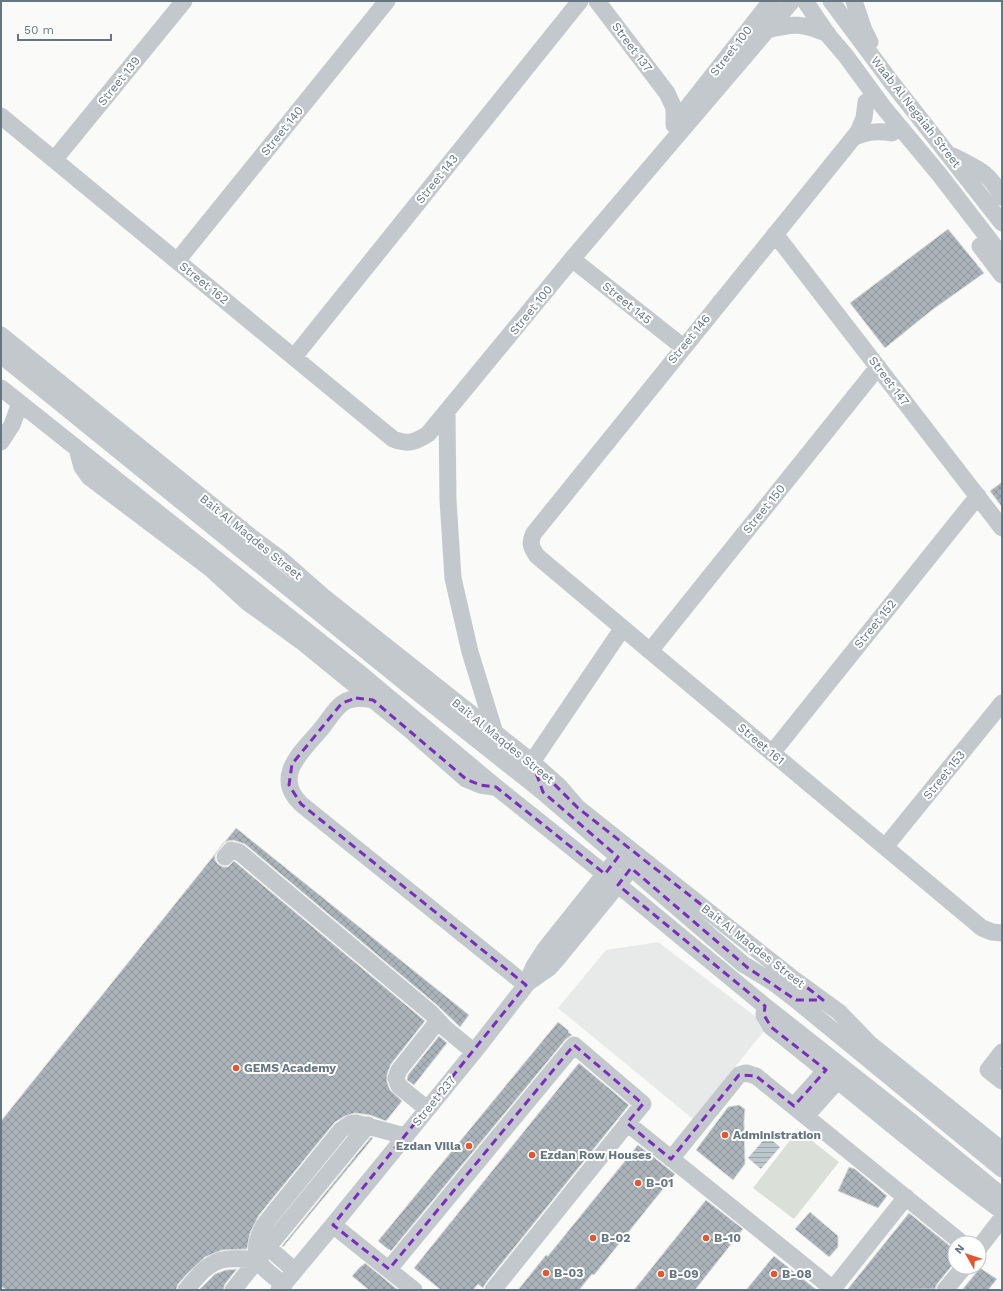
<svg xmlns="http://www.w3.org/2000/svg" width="1003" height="1291" viewBox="0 0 1003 1291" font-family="'Work Sans',sans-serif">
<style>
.built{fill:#e8e9e9}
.grass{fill:#dadfd7}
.water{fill:url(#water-rules)}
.building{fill:url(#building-cross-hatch);stroke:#dcdcda}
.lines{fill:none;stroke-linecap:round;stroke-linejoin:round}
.minor{stroke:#c3c8cc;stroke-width:17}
.marked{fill:none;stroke:#7b2cbf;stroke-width:3;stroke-dasharray:8 5;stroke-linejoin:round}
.poi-dot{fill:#e4572e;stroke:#fff;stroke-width:1.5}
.labels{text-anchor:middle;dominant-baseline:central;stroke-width:4;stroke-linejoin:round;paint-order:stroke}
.street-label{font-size:12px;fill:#657683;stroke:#fff}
.poi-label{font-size:12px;font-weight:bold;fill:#657683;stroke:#fff;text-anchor:start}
</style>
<defs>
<pattern id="water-rules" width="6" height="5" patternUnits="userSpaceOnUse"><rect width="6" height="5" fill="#bbc7cb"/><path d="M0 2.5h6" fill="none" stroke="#9ca6aa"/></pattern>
<pattern id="building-cross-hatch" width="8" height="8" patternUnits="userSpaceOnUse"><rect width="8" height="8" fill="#aab3b9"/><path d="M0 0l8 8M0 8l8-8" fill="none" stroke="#8e969c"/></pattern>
</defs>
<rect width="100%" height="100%" fill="#fafaf8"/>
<path class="built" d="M658,942L768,1026L693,1119L558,1008L606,950Z"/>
<path class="grass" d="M798,1130L839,1162L794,1219L753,1188Z"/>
<path class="water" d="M767,1136L780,1147L761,1169L748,1158Z"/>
<path class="building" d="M948,229L984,273L932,310L885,348L850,303Z
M1002,482V507L990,491Z
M236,828L469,1015L460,1027L437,1005L245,844L233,840L228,841L223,843L215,855V860L218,864L223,867H228L234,861L425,1021L391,1064L387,1074V1082L390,1090L402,1101L386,1121L370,1115L355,1113L345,1116L335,1122L259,1215L250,1233L247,1249L222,1250L205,1257L188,1273L178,1284L176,1290H6L1,1286V1121Z
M558,1022L569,1031L568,1032L572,1035L566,1039L391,1251L389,1249V1250L378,1241Z
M439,1036L447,1043L414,1085L407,1080L408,1075Z
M579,1063L629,1105L485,1284L483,1288L478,1284L473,1290H441L414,1268Z
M739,1105L745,1109L744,1121L745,1164L733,1180L696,1150L728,1107Z
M371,1137L373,1138L283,1247L282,1246Z
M638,1145L675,1174L594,1275L592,1274L579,1290H518L546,1255L548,1256Z
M849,1167L855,1169L887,1196L878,1208L838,1191Z
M706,1200L743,1229L695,1290H634Z
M810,1212L838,1236V1247L829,1257L795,1229Z
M909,1213L955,1250V1262L937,1284L935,1289L847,1290Z
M774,1256L794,1272L817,1290H746Z
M365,1263L398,1290H369L352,1276L361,1266H362Z
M980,1268L997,1279L988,1290H962Z
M237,1269L225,1284L223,1290H199L215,1274L226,1270Z"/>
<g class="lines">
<path class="minor" d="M597,1L667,93L674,108V125
M805,1L828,35L846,56L884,108L939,174L1002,256
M831,1L892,83L1002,223
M854,1L864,30L870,42
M767,30C794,23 802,23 828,34
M866,102L864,118L858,132L534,533C529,543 531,547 537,556L650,651L982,928L992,932L1002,933
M683,113L771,1
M1,116L393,439C407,445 416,442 428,434L572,259L792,1
M853,138C866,132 877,130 892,133
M953,156C978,169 988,171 1002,197
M54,160L184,1
M775,234L1002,528
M980,246L1002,275
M572,259L683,347
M177,261L387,1
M1,335L251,537L282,560L325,598L532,762L559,786L578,808L791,977L839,1012L869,1043L1002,1150
M1,355L403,681L543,792L743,964L774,983L796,1000L1002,1169
M294,357L580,1
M1,388L362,675L496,787L605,874L765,1006L908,1119L1002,1196
M447,412L448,500L453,578L470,652L495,733
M1,442L12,425L20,403
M77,449L82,467L89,477L211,569L247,602L301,641L410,730L466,779L480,785L494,787
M650,651L878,367
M373,700C363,698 351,697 343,703C335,708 327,722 321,729C302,752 272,776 301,804L526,985
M772,753L978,496
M536,773L532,762L622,629
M885,847L1002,703
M225,857L231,850L239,852L431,1013L445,1028L474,1052
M526,984L549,968L557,959L625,876
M765,1006L764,1015L771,1027C848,1087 922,1153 1002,1211
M1002,1052L988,1070L1002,1081
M794,1106L826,1070
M427,1109L399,1086L396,1078L399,1070L438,1021
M806,1116L838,1080
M627,1123L833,1289
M671,1159L739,1075L746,1073L756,1076L962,1243
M333,1225L414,1290
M268,1247L295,1271
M979,1248L1002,1218
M258,1259L368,1125
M389,1269L574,1045L643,1104L493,1290
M284,1285C276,1278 265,1271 260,1263C252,1250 259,1232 267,1221L341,1130L350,1124L356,1123L405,1136
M186,1290C213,1257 217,1258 258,1259L233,1290
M279,1290L333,1225L474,1052L526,985L534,966L545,949L612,865
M832,1290L906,1197
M945,1290L964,1267"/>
</g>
<path class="marked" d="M356,698L373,700L466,779L480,785L496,787L605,874L618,857L543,792L532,762L578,808L823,1000H796L748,968L631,868L618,885L765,1006L764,1015L771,1027L826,1070L794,1106L756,1076L739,1075L671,1159L627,1123L643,1104L574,1045L389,1269L333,1225L526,985L301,804L289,785L292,764L342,703Z"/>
<g class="poi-dot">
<circle cx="236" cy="1068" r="4"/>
<circle cx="725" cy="1135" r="4"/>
<circle cx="469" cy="1146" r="4"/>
<circle cx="532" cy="1155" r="4"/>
<circle cx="638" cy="1183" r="4"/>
<circle cx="593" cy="1238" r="4"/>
<circle cx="706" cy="1238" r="4"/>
<circle cx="546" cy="1273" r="4"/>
<circle cx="661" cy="1274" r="4"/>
<circle cx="774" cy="1274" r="4"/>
</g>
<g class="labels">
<g class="street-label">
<text transform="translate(632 47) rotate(53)">Street 137</text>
<text transform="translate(731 51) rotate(-52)">Street 100</text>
<text transform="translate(119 81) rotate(-51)">Street 139</text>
<text transform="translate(916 112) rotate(52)">Waab Al Negaiah Street</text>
<text transform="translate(282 131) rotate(-51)">Street 140</text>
<text transform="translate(437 179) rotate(-51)">Street 143</text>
<text transform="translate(204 283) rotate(39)">Street 162</text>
<text transform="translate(627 303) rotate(39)">Street 145</text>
<text transform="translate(531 310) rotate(-51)">Street 100</text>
<text transform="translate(689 339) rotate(-51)">Street 146</text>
<text transform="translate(889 381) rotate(53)">Street 147</text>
<text transform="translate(764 509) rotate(-51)">Street 150</text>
<text transform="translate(251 537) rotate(39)">Bait Al Maqdes Street</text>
<text transform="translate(875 624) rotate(-51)">Street 152</text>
<text transform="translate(503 741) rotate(39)">Bait Al Maqdes Street</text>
<text transform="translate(761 744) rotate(40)">Street 161</text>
<text transform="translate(944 775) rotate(-51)">Street 153</text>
<text transform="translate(753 946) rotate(38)">Bait Al Maqdes Street</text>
<text transform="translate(434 1101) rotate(-51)">Street 237</text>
</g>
<g class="poi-label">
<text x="244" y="1068">GEMS Academy</text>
<text x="733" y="1135">Administration</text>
<text x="461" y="1146" text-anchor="end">Ezdan Villa</text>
<text x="540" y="1155">Ezdan Row Houses</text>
<text x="646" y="1183">B-01</text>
<text x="601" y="1238">B-02</text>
<text x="714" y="1238">B-10</text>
<text x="554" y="1273">B-03</text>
<text x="669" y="1274">B-09</text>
<text x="782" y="1274">B-08</text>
</g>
</g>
<rect width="1003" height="1291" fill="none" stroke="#657683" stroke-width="4"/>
<g transform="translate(967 1255) rotate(309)"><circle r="19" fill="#ffffff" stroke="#c1c8cd"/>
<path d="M0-3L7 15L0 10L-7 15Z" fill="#e4572e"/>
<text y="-6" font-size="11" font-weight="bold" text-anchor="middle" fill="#657683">N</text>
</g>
<path d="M18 34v6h93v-6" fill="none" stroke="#657683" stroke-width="2"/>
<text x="24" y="34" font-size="12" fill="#657683" stroke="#ffffff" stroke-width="3" paint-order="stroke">50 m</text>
</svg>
